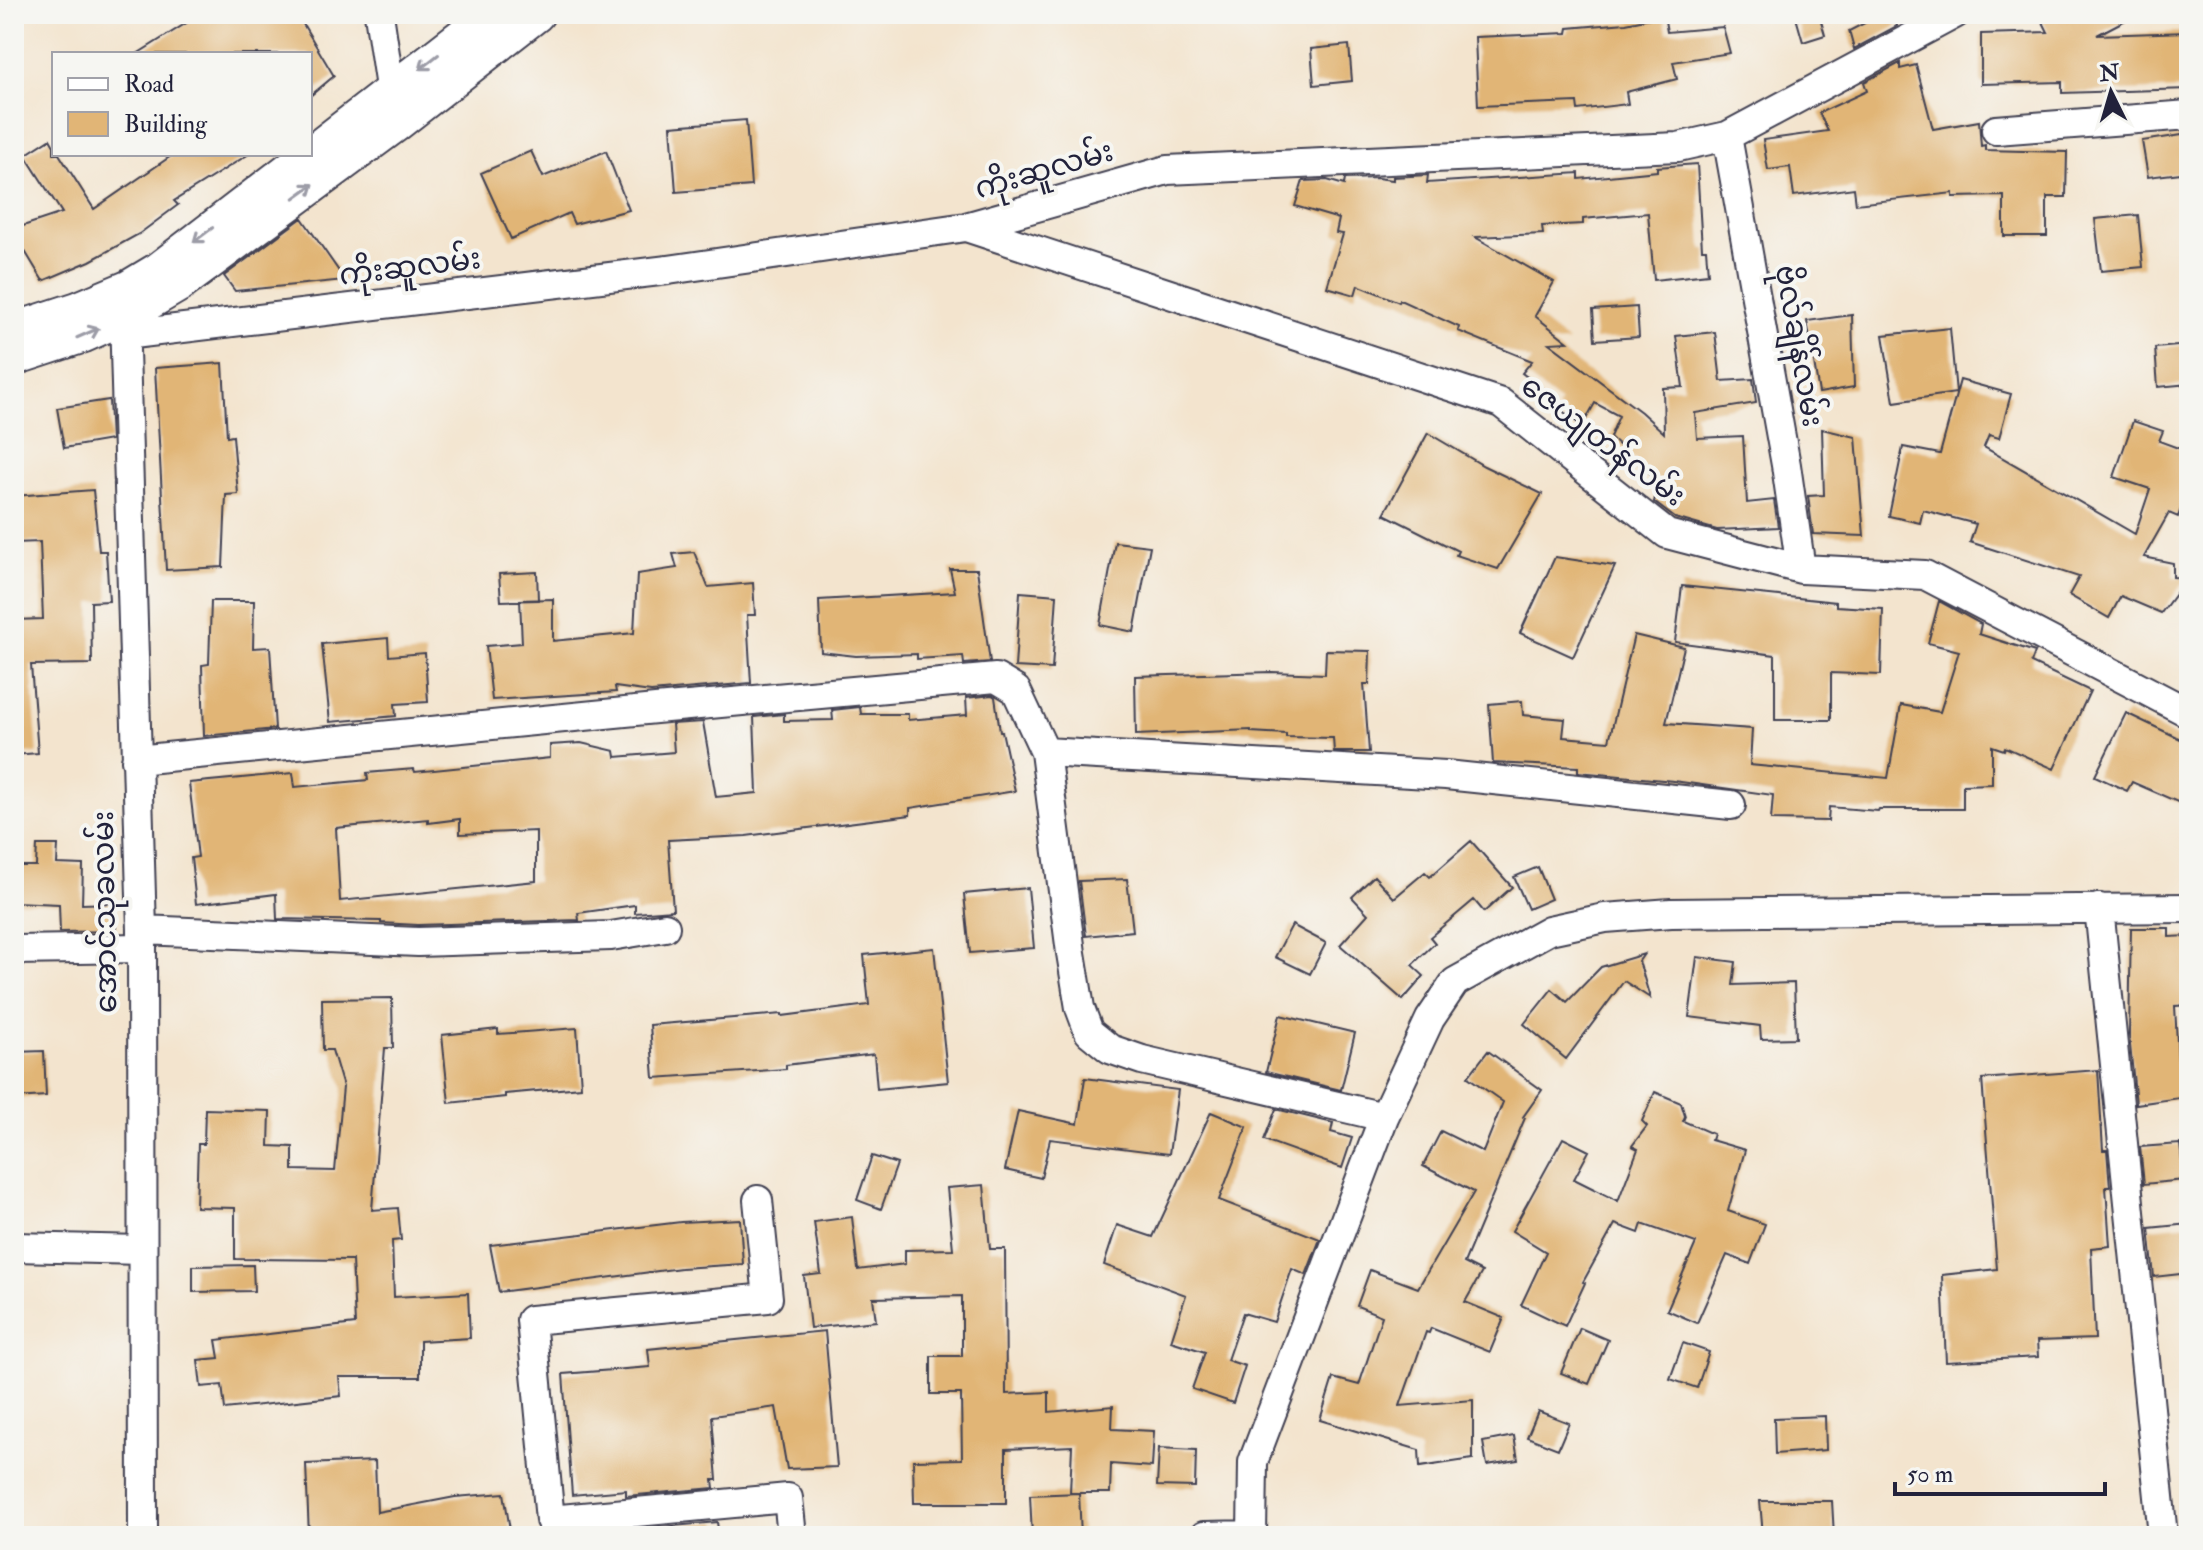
<svg xmlns="http://www.w3.org/2000/svg" width="2203" height="1550" viewBox="0 0 2203 1550" font-family="'IM FELL Double Pica','Noto Sans Myanmar',serif">
<style>
.building{fill:#e1b576;fill-rule:evenodd}
.lines{fill:none;stroke-linecap:round;stroke-linejoin:round}
.minor-casing{stroke:#413f51;stroke-width:32}
.major-casing{stroke:#413f51;stroke-width:38}
.minor{stroke:#fff;stroke-width:28}
.major{stroke:#fff;stroke-width:34}
.oneway{stroke:#9c9ca7}
.labels{text-anchor:middle;dominant-baseline:central;stroke-width:8;stroke-linejoin:round;paint-order:stroke}
.street-label{font-size:30px;fill:#22223b;stroke:#f6f6f2}
</style>
<rect width="100%" height="100%" fill="#f6f6f2"/>
<filter id="ink" filterUnits="userSpaceOnUse"><feTurbulence type="fractalNoise" baseFrequency=".0125" numOctaves="2"/><feDisplacementMap in="SourceGraphic" scale="16" xChannelSelector="R" yChannelSelector="G"/><feConvolveMatrix kernelMatrix="1 2 1 2 8 2 1 2 1" color-interpolation-filters="sRGB"/></filter>
<filter id="wash" filterUnits="userSpaceOnUse"><feTurbulence type="fractalNoise" baseFrequency=".006" numOctaves="4" result="noise"/><feDisplacementMap in="SourceGraphic" scale="32" xChannelSelector="R" yChannelSelector="G"/><feGaussianBlur stdDeviation="1.8" result="paint"/><feColorMatrix in="noise" values="0 0 0 0 0 0 0 0 0 0 0 0 0 0 0 0 0 1.4 0 .05"/><feComposite in="paint" operator="in"/></filter>
<g filter="url(#wash)">
<rect width="100%" height="100%" fill="#f3e4ce"/>
<g id="blocks">
<path class="building" d="M201,14H297L334,76L310,96V54H137Z
M1795,14H1819L1825,35L1803,42Z
M1882,14H1896L1897,26L1854,49L1849,31Z
M2039,14H2137L2097,35L2188,32L2189,89L2062,93V82L1981,84V34L2048,32Z
M1664,15L1667,32L1723,27L1730,53L1673,62L1677,79L1626,92L1628,104L1578,110L1577,102L1478,106L1475,37L1567,33L1568,28L1626,23Z
M1349,45L1352,81L1314,85L1311,49Z
M1900,63V69L1916,65L1933,129L1979,121L1981,146L1985,145V150L2067,152L2066,197H2047V236H2004V196L1953,197V193L1856,204L1854,188L1794,196L1790,167L1768,170L1763,140L1828,131L1819,113L1867,91L1864,82Z
M746,120L751,186L676,192L671,126Z
M2189,134V172L2148,177L2142,141Z
M50,139L54,146V154H59L94,209L174,154H249L174,201L178,205L139,234L90,261L43,281L14,233V229L62,213L25,155Z
M531,151L543,177L606,151L629,210L574,224L569,213L511,239L481,173Z
M1697,164L1702,249H1706L1708,274L1654,280L1648,213L1583,219V224L1542,226L1543,234L1475,237L1554,282L1535,316L1568,342L1549,343L1641,412L1664,433L1663,388L1683,387L1676,336L1715,332L1721,381L1753,379L1756,403L1695,413L1697,438L1743,436L1747,503L1774,500L1778,527L1717,530L1675,518L1654,502L1659,481L1610,437L1619,416L1595,403L1582,426L1557,407L1561,403L1522,373L1532,361L1458,331L1459,327L1400,300L1399,302L1358,285L1355,295L1327,287L1343,234L1336,233L1339,219L1295,206L1303,181L1327,180L1344,185L1345,179L1377,178L1393,180V177L1428,175L1427,183L1579,173V179L1657,171V167Z
M2138,215L2143,267L2101,271L2095,219Z
M302,218L345,280L235,291L224,276Z
M1637,307L1639,337L1595,340L1593,310Z
M1852,315L1854,387L1819,393L1807,321Z
M1950,328L1956,393L1894,402L1883,335Z
M2189,345V384L2158,387L2155,348Z
M223,363L227,437L233,436L238,494L226,495L223,567L166,570L155,368Z
M1960,380L2011,394L1999,438L1989,435L1984,447L2135,534L2150,489L2114,477L2133,421L2163,431L2159,441L2189,452V486L2178,517L2169,513L2144,557L2173,563V577L2187,578L2161,613L2121,596L2109,618L2069,595L2079,577L1970,542L1976,524L1923,510L1920,523L1889,516L1903,447L1940,454Z
M109,400L111,440L64,448L57,408Z
M1822,429L1856,437L1864,536L1813,534L1808,496L1824,495Z
M1428,433L1484,466L1542,494L1498,569L1456,555L1458,551L1384,514Z
M93,490L99,551H106L109,601L91,602L92,664L31,665L38,753L14,755V620L43,619L40,542L14,543V496Z
M1115,542L1150,546L1134,632L1100,625Z
M694,552L708,587L753,583L755,615H747L751,683L651,692L615,687L616,692L492,700L486,646L522,643L520,600L553,599V641L634,633L637,574L677,568L673,554Z
M1555,557L1615,566L1573,657L1520,633Z
M950,569H977L990,662L964,664L963,656L917,659V654L856,656L821,652L819,600L955,592Z
M537,572L538,600L501,601L499,574Z
M1682,586L1836,602V606L1883,609L1881,675L1831,673V720H1775V655L1675,642Z
M1020,592L1057,595L1052,669L1015,667Z
M211,601H254L253,648L270,647L275,729L204,736L202,665L209,664Z
M1939,601L1981,624L1979,634L2035,652L2031,663L2090,691L2054,769L2005,747L2004,750L1992,746V784L1963,785V809H1879L1878,811L1829,807L1828,821L1771,820L1773,795L1674,781L1578,772V767L1493,763L1489,704L1522,701L1523,715L1565,719L1563,737L1609,741L1634,635L1684,647L1666,723L1752,729L1750,765L1888,778L1901,705L1940,712L1959,651L1928,643Z
M388,638L389,656L425,653L428,702L395,704L396,716L330,722L322,644Z
M1326,650L1370,651L1369,684H1364L1369,752H1334L1333,738L1286,737V734L1251,732V730L1136,735L1135,676L1272,672L1325,674Z
M992,695L995,697L1000,731H1002L1015,791L910,808V815L746,836L668,840L673,910L635,913V905L578,913L579,920L418,925L381,923V921L277,919L276,894L196,904L191,858L198,857L189,783L293,773L295,787L368,780L367,773L414,769L415,772L550,758V745L581,743L615,751L616,757L674,752L672,724L703,722L716,797L757,793L754,717L784,714V721L833,720L832,710L860,707L861,714H908V720L967,715L966,698ZM428,819V823L460,819V834L536,831V881L340,901L336,828Z
M2126,713L2189,743V807L2132,782L2127,791L2095,776Z
M1471,841L1512,887L1484,912L1474,900L1430,937L1435,943L1412,965L1424,976L1403,1000L1340,945L1368,914L1352,897L1374,876L1394,898L1425,872L1430,877Z
M37,845H58L57,864L83,865L82,904L115,903L116,931L60,932L59,904L14,902V866H36Z
M1538,867L1551,899L1528,909L1514,877Z
M1127,879L1133,931L1086,936L1079,881Z
M1028,888L1034,948L970,953L964,894Z
M1292,925L1326,943L1310,974L1275,957Z
M2131,928H2169V937L2189,936V1005L2175,1006L2180,1098L2136,1104L2129,1035Z
M934,948L948,1082L877,1089L874,1054L786,1065V1069L654,1078L650,1025L782,1014V1016L869,1005L864,955Z
M1644,954L1639,961L1650,998L1624,981L1566,1059L1524,1024L1552,989L1567,1002L1601,967Z
M1697,957L1736,962L1733,985L1794,983L1796,1038L1761,1039L1760,1026L1689,1017Z
M392,998L393,1048H385L372,1210L398,1208L401,1240L392,1241L394,1297L468,1293L470,1338L420,1341V1377H339L341,1396L225,1409L222,1385L201,1387L198,1360L219,1358L216,1340L355,1324L352,1260L235,1259V1208L196,1207L198,1144H204L205,1109L270,1111L269,1146L293,1147V1170L335,1171L343,1087L332,1050H323L322,999Z
M1280,1015L1355,1033L1341,1090L1266,1072Z
M577,1028L581,1087L505,1094V1097L449,1103L442,1035L498,1029V1034Z
M44,1051L46,1096L14,1098V1052Z
M1488,1051L1542,1090L1523,1117L1525,1118L1464,1263L1482,1272L1465,1302L1504,1318L1490,1352L1431,1328L1429,1333L1426,1332L1400,1406L1473,1400V1459L1420,1467L1419,1450L1320,1420L1333,1378L1359,1385L1382,1316L1357,1306L1370,1270L1418,1288L1474,1192L1423,1166L1441,1131L1483,1152L1503,1102L1468,1077Z
M2098,1070L2103,1150H2107L2110,1187H2106L2110,1246L2091,1248L2095,1339L2037,1341L2038,1357L1946,1362L1942,1275L1997,1269L1982,1079Z
M1085,1078L1178,1090L1169,1154L1050,1139L1041,1178L1005,1170L1018,1111L1078,1124Z
M1655,1092L1681,1103L1685,1116L1683,1121L1713,1134L1711,1140L1745,1150L1728,1211L1765,1224L1750,1264L1727,1255L1697,1323L1667,1310L1696,1243L1642,1224L1639,1233L1615,1224L1583,1282L1585,1283L1565,1326L1521,1305L1546,1252L1512,1231L1563,1138L1589,1151L1574,1179L1618,1201L1638,1149L1632,1146L1647,1126L1642,1121Z
M1276,1109L1333,1123L1331,1132L1352,1138L1342,1168L1264,1140Z
M1211,1112L1247,1127L1219,1200L1320,1239L1306,1275L1292,1269L1274,1322L1243,1313L1227,1360L1245,1366L1233,1403L1192,1389L1205,1352L1171,1341L1186,1295L1104,1265L1117,1225L1153,1237Z
M2180,1144L2184,1180L2144,1184L2140,1147Z
M872,1156L897,1164L881,1209L857,1200Z
M984,1185L990,1249H1005L1006,1394L1049,1392V1412L1113,1406L1112,1429L1154,1431L1152,1467L1111,1464L1110,1493H1070L1072,1446L1006,1449V1503H914L913,1460L962,1459L961,1394H931V1356H962V1296L873,1298L876,1321L810,1328L804,1276L821,1274L814,1222L852,1217L858,1270L905,1264V1250L953,1249L947,1188Z
M740,1219L743,1264L681,1268L499,1292L490,1245L681,1222Z
M2189,1224V1273L2154,1277L2149,1228Z
M253,1265L254,1291L193,1292V1266Z
M1580,1328L1608,1340L1589,1384L1561,1373Z
M825,1331L837,1467L787,1469L776,1407L712,1416L717,1480H713L714,1488L626,1496V1490L572,1495L563,1374L650,1367L648,1349Z
M1683,1343L1709,1352L1697,1388L1670,1379Z
M1538,1411L1569,1423L1558,1449L1527,1437Z
M1825,1416L1826,1450L1775,1454L1774,1418Z
M1514,1436L1518,1460L1487,1465L1483,1442Z
M1159,1448L1196,1450L1195,1487L1157,1486Z
M375,1461L377,1512L455,1497L504,1493L511,1536H309L306,1464Z
M1079,1493L1081,1536H1032L1030,1495Z
M1760,1501H1832L1834,1536H1763Z
M717,1522L719,1536H630V1530Z"/>
</g>
</g>
<g filter="url(#ink)">
<use href="#blocks" fill-opacity="0" stroke="#413f51" stroke-width="2"/>
<g class="lines">
<defs>
<path id="minor" d="M379,14L393,108
M1996,130L2189,115
M1727,136L1786,465L1801,569
M966,227L1501,403L1667,534L1801,569L1925,575L2189,713
M124,316L142,930L143,1536
M125,335L668,270L966,227L1167,170L1678,147L1727,136L1955,14
M1045,752L1446,775L1731,805
M136,760C423,731 709,703 996,678L1016,690L1045,752L1071,953L1080,1008L1089,1032L1110,1049L1142,1060L1384,1117
M2099,908L2163,1536
M142,930L418,942L611,936L665,927
M14,950L141,948
M758,1200L768,1298L531,1320L550,1520L788,1498L792,1536
M14,1247L142,1250
M1204,1536L1252,1535
M1252,1536L1253,1462L1384,1117L1430,1019L1455,982L1549,930L1605,918L1671,913L2189,908"/>
<path id="major" d="M310,154L490,14
M14,330L78,309L128,288L158,270L309,154
M14,358L84,335L124,317L180,284L395,125L537,14"/>
</defs>
<use href="#minor" class="minor-casing"/>
<use href="#major" class="major-casing"/>
<use href="#minor" class="minor"/>
<use href="#major" class="major"/>
</g>
<defs><path id="oneway-shaft" d="M-6 0H5M1.5-3L5.5 0L1.5 3" fill="none" stroke-width="1.6" stroke-linecap="round" stroke-linejoin="round" transform="scale(2)"/></defs>
<g class="oneway">
<use href="#oneway-shaft" transform="translate(429 62) rotate(142)"/>
<use href="#oneway-shaft" transform="translate(304 191) rotate(-36)"/>
<use href="#oneway-shaft" transform="translate(203 235) rotate(143)"/>
<use href="#oneway-shaft" transform="translate(88 333) rotate(-23)"/>
</g>
</g>
<g class="labels">
<g class="street-label">
<text transform="translate(1044 170) rotate(-16)">ကိုးဆူလမ်း</text>
<text transform="translate(410 267) rotate(-7)">ကိုးဆူလမ်း</text>
<text transform="translate(1799 346) rotate(80)">ဗိုလ်ချိန်လမ်း</text>
<text transform="translate(1603 441) rotate(37)">ဇေယျတန်လမ်း</text>
<text transform="translate(105 912) rotate(-91)">အောင်သုခလမ်း</text>
</g>
</g>
<rect width="2203" height="1550" fill="none" stroke="#f6f6f2" stroke-width="48"/>
<rect x="52" y="52" width="260" height="104" fill="#f6f6f2" stroke="#a1a1a9" stroke-width="2"/>
<rect x="68" y="78" width="40" height="12" fill="#ffffff" stroke="#a1a1a9" stroke-width="2"/>
<text x="124" y="92" font-size="24" fill="#22223b">Road</text>
<rect x="68" y="112" width="40" height="24" fill="#e1b576" stroke="#a1a1a9" stroke-width="2"/>
<text x="124" y="132" font-size="24" fill="#22223b">Building</text>
<g transform="translate(2111 92) rotate(355)" stroke="#f6f6f2" stroke-width="6" paint-order="stroke">
<path d="M0-6L14 30L0 20L-14 30Z" fill="#22223b"/>
<text y="-12" font-size="22" font-weight="bold" text-anchor="middle" fill="#22223b">N</text>
</g>
<path d="M1895 1482v12h210v-12" fill="none" stroke="#22223b" stroke-width="4"/>
<text x="1907" y="1482" font-size="24" fill="#22223b" stroke="#f6f6f2" stroke-width="6" paint-order="stroke">50 m</text>
</svg>
